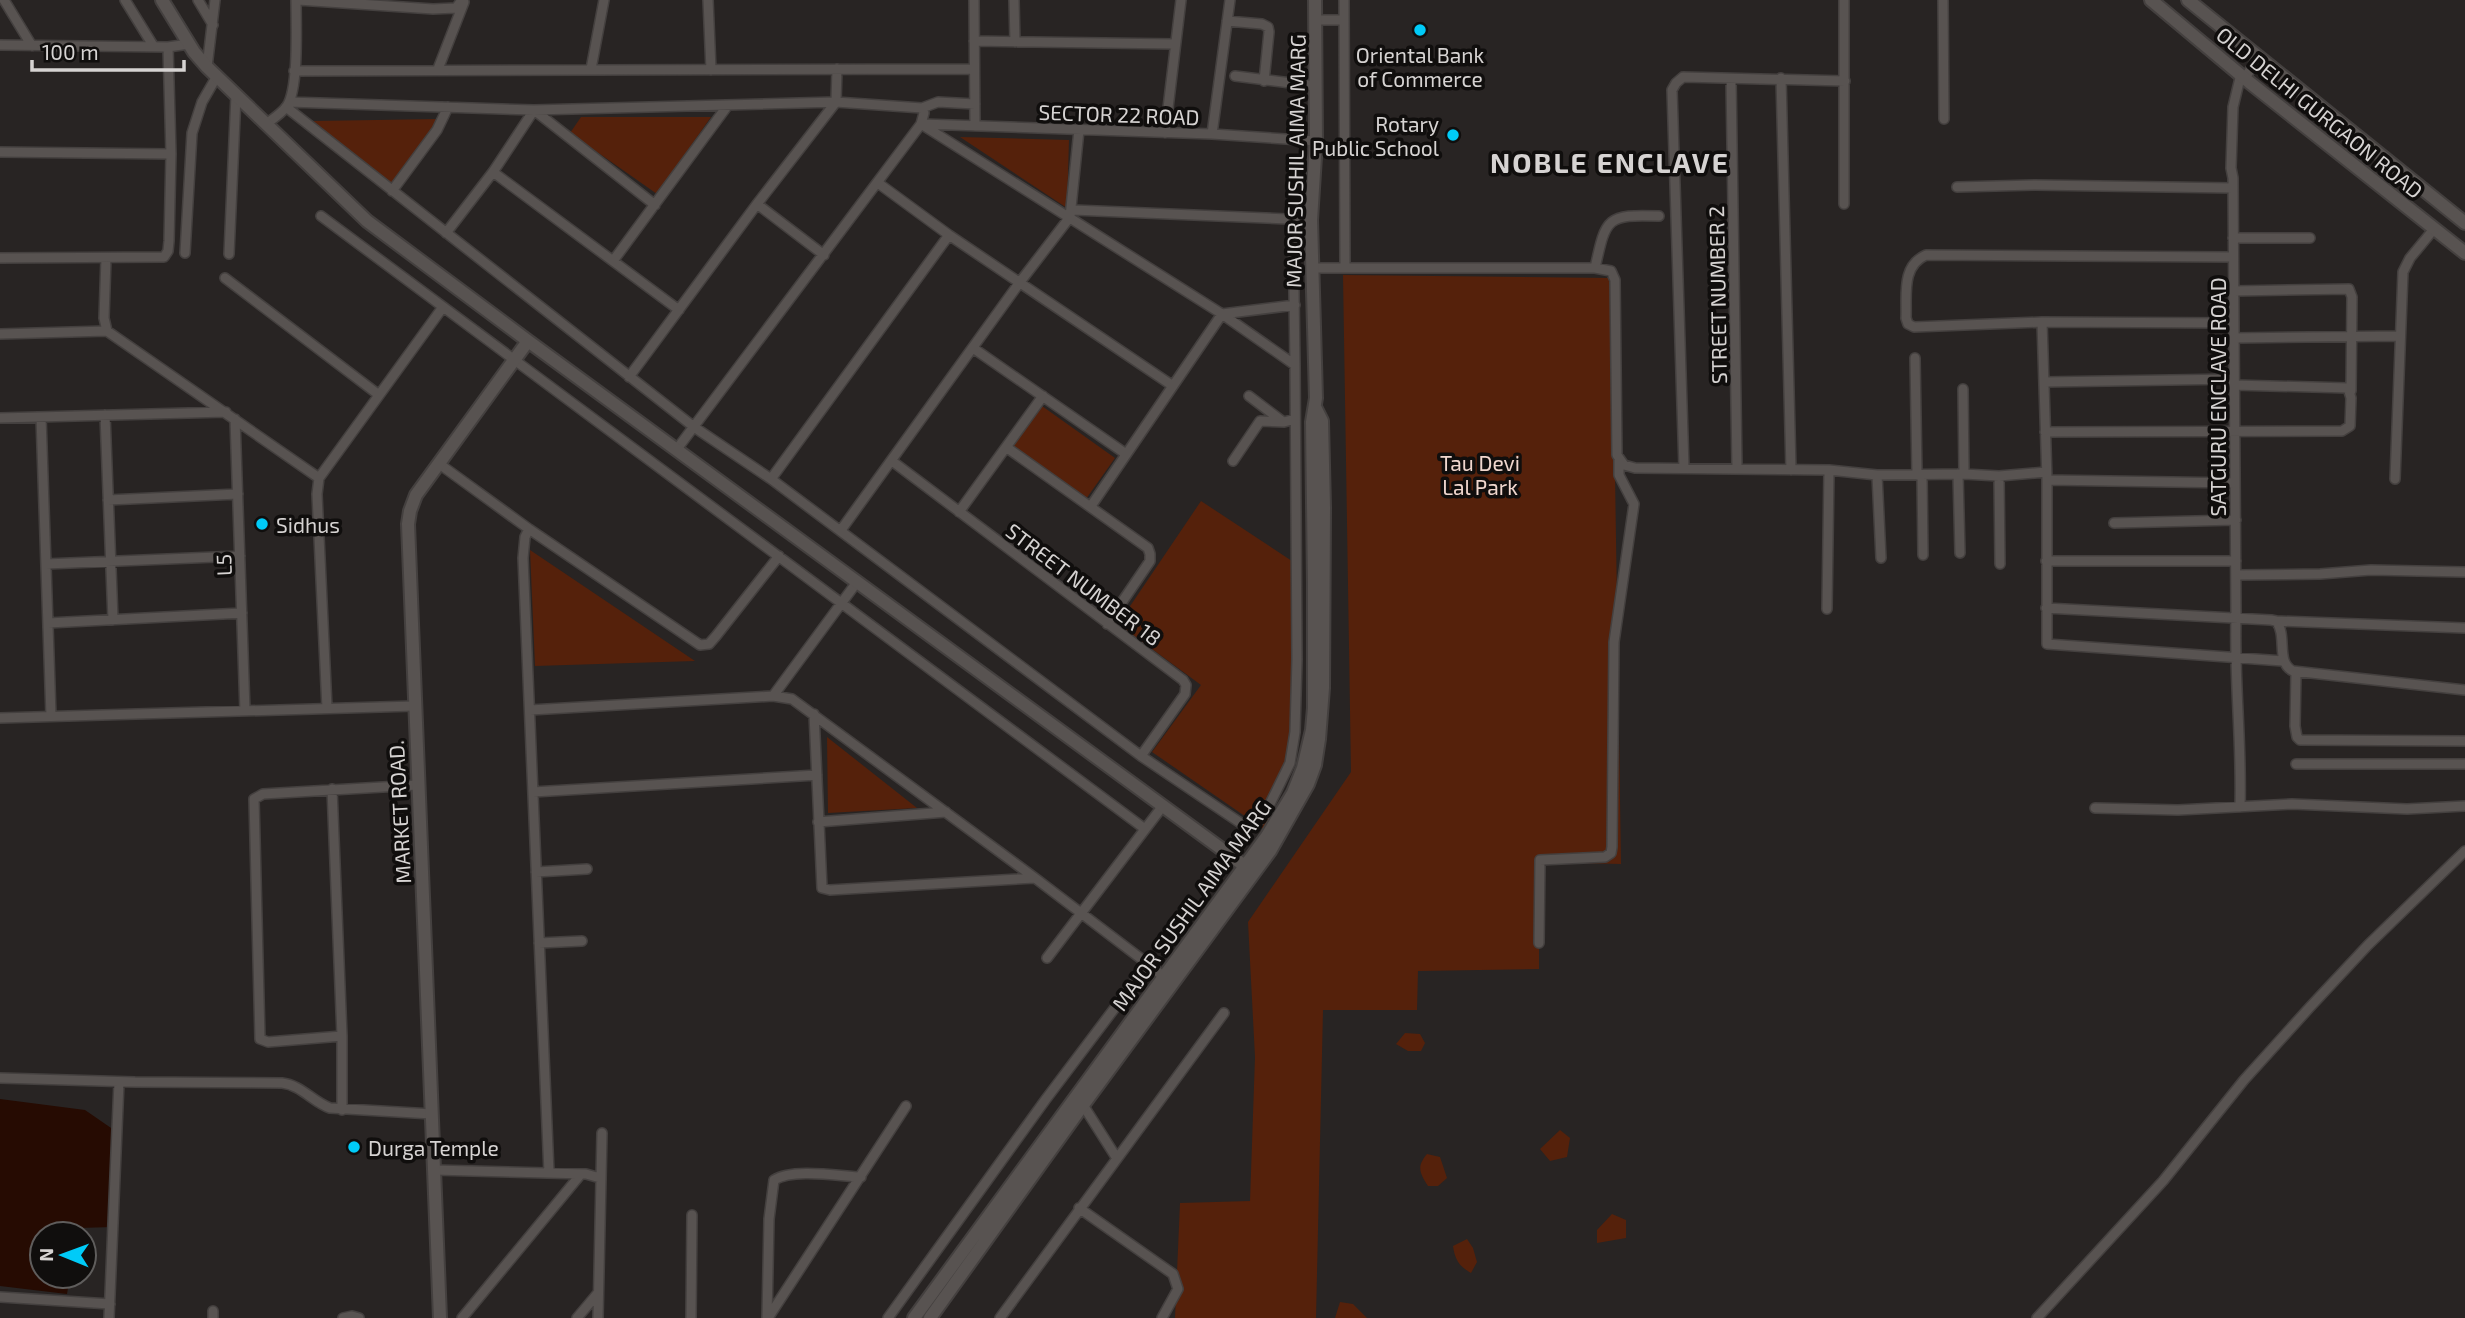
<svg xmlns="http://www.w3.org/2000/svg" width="2465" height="1318" viewBox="0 0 2465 1318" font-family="'Exo 2',sans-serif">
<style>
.green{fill:#55210b}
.water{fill:#260b02}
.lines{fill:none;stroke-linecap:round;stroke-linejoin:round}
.street-casing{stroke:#44403f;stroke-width:12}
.secondary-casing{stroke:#44403f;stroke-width:16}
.street{stroke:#585351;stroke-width:9}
.secondary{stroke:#585351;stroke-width:12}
.poi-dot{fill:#00cbf8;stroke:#100e0d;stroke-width:2.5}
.labels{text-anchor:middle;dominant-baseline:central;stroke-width:7;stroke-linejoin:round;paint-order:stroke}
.poi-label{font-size:21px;fill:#d6d3d2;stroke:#100e0d;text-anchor:start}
.street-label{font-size:21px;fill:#d6d3d2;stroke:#100e0d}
.park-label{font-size:21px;fill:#f0d7ce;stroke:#100e0d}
.district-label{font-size:28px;font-weight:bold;letter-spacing:2px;fill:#d6d3d2;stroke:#100e0d}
</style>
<rect width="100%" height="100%" fill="#282423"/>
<path class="green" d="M581,117H711L657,194L570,133Z
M439,119L392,186L313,121Z
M960,137L1069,140L1067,208Z
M1343,275L1612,278L1621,864L1539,862V969L1418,971L1417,1010H1323L1316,1318H1175L1180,1203L1250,1201L1255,1057L1248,922L1351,772Z
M1042,406L1115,458L1086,499L1013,446Z
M1201,501L1301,567L1300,686L1290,763L1265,830L1152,752L1201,685L1118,624Z
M530,550L695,661L535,666Z
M827,737L917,808L828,813Z
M1405,1033L1420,1034L1425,1043L1421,1051H1408L1396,1044Z
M1560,1130L1570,1138L1567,1157L1550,1161L1540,1149Z
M1427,1154L1440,1157L1447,1178L1438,1186H1428C1420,1173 1416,1167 1427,1154Z
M1612,1214L1626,1220V1238L1597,1243V1230Z
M1467,1239L1473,1248L1477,1262L1471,1273C1459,1266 1455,1260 1453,1246Z
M1340,1302L1353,1304L1367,1318H1335Z"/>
<path class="water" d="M0,1099L85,1110L114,1130L112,1227L79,1228L78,1234H42V1276H70L67,1294L0,1286Z"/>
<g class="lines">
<defs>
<path id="street" d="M4,0L32,46
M125,0L154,47
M198,0L213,25
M298,0L433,9L456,8L462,0
M708,0L711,70
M974,0L975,126
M1014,0L1015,42
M1344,0L1345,268
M1844,0V204
M1943,0L1944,119
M1315,20H1344
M1227,21L1262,24L1268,27L1269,32L1264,81
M974,41L1175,44
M0,45L168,47L189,44
M207,67L215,0
M438,69L464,2
M591,69L604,0
M294,71L974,69
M1235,76L1315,86
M1781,78L1791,470
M2245,78L2259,56
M1731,79L1737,468
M289,102L534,110L836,102L922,108L924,113L921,124L677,449
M286,107L694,427L771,479L1141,756L1245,826L1256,824L1267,810L1290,763L1295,732L1297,659L1295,365L1222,314L921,124
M922,108L938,102L975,104
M266,124C273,119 282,113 287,106C299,88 296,23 296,0
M922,124L1212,134L1316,141
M1165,133L1181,0
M1212,134L1230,0
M0,152L171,154
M493,172L679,310
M878,183L949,235L1173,386
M1957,187L2035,185L2233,188
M392,191L437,130L448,107
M757,204L824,255
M1073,210L1311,220
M321,216L1145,829
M1293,219L1295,365
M446,233L493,172L534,110L655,205
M2233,238H2310
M185,253L192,133L202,102L217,76
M229,254L236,95
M2233,257L1926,255C1901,266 1907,295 1906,318L1908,324L1914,327L2042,322L2234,323
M0,258L164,257L168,251L169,241L171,154L168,47
M106,258L104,318L107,331L319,478
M613,261L728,105
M1312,268H1595L1611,271L1615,280L1617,455L1624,465L1635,468L1829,470L1877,475L1964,474L1999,476L2046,472
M1595,268C1606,218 1606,214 1659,216
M225,278L379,395
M2234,291L2349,289L2352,297L2351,391
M2042,322L2047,480V644L2283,661
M0,334L107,331
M2234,338L2400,336
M973,348L1126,454
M1915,358L1917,475
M629,377L757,204L836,102L837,69
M2044,382L2234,379
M1963,389L1964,474
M1249,396L1282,421
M105,415L113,620
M41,417L51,716
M0,418L226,412
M235,419L245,711
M2045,432L2342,431L2350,426L2351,398L2348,388L2234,385
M1006,447L1148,548L1150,554V561L1107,624
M892,461L1183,680L1186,685L1185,694L1141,756
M1233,461L1260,421L1284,422L1295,419
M438,463L529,529L700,645L709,644L716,636L779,556
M1684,468L1672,90L1676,83L1683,77L1845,81
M1958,474L1960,553
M1877,475L1881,558
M1922,475L1923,555
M1999,476L2000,564
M771,479L949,235
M2395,479L2403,272L2410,258L2434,229
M2047,480L2235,483
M108,500L238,494
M1091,506L1222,314L1295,305
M959,512L1043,396
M2114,523L2236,520
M529,529L525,537L523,558L549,1173
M841,530L1020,282L1070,217L1079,130
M2046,561H2236
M46,564L240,556
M2236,575L2320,574L2371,570L2465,572
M2046,608L2271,620L2276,621C2288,636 2275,662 2293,671L2465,690
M1827,609L1829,470
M2276,621L2465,628
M48,623L242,613
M2296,672L2295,726L2297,737L2300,740L2465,741
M773,696L857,582
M327,708L317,494L319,478L443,307
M530,710L773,696L792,699L1035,878L1148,964L1046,1099L888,1318
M814,714L822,888L830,890L1035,878
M0,718L414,706
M2296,764H2465
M332,789L342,1036V1110
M533,792L817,775
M2240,807C2242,743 2234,680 2236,617L2233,178L2231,168L2233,107L2241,74
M2095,808L2178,810L2292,804L2407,809L2465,806
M818,822L946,812
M536,872L587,869
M539,943L582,941
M1539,943L1540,860L1605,857L1611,853L1612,847L1614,642L1634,504L1619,475V460
M1047,958L1162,807
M1148,964L1164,977
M342,1036L268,1042L260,1039L254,799L263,794L417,785
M0,1078L135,1082L282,1083C301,1085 313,1102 330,1108L432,1114
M1083,1105L1116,1157
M434,1170L586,1174L600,1178
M1079,1208L1173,1274L1178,1289L1162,1318
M0,1297L110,1304
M213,1311V1318
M109,1318L119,1082
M343,1318L352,1316L359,1318
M462,1318L581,1174
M577,1318L598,1293
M598,1318L602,1133
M691,1318L692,1215
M767,1318L769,1219L774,1180C793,1168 839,1176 861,1177
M768,1318L906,1106
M1000,1318L1224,1013
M2037,1318L2163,1181L2244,1080L2310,1007L2368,945L2465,851"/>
<path id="secondary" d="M162,0L194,52L207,67L367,221L528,341L1253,872
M2151,0L2249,82L2465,253
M2188,0L2465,223
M440,1318L408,524L410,511L416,495L528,341
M914,1318L1267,836L1293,793L1303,768L1312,730L1314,708V583L1312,422L1316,398L1311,220L1316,141L1315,0
M930,1318L1083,1105L1270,851L1308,784L1315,765L1319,739L1323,688L1324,508L1322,421L1315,407"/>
</defs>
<use href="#street" class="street-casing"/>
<use href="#secondary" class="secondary-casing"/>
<use href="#street" class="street"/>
<use href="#secondary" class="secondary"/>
</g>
<g class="poi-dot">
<circle cx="1420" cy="30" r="7"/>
<circle cx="1453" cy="135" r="7"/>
<circle cx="262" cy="524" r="7"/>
<circle cx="354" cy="1147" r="7"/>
</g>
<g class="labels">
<g class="poi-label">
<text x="1420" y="54" text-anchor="middle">Oriental Bank<tspan x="1420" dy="24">of Commerce</tspan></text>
<text x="1439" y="123" text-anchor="end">Rotary<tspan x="1439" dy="24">Public School</tspan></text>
<text x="276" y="524">Sidhus</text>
<text x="368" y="1147">Durga Temple</text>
</g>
<g class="street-label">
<text transform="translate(2320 112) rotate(39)">OLD DELHI GURGAON ROAD</text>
<text transform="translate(1119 114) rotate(2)">SECTOR 22 ROAD</text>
<text transform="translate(1295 161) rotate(-89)">MAJOR SUSHIL AIMA MARG</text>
<text transform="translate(1717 295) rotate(-91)">STREET NUMBER 2</text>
<text transform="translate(2217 397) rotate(-90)">SATGURU ENCLAVE ROAD</text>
<text transform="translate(223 565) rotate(-92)">L5</text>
<text transform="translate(1084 584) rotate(37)">STREET NUMBER 18</text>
<text transform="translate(399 812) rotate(-93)">MARKET ROAD.</text>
<text transform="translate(1191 905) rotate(-54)">MAJOR SUSHIL AIMA MARG</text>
</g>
<g class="park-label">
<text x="1480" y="462">Tau Devi<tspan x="1480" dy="24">Lal Park</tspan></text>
</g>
<g class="district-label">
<text x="1610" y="162">NOBLE ENCLAVE</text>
</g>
</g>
<g transform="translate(63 1255) rotate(271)"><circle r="33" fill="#100e0d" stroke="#5f5d5c" stroke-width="2"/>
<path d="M0-5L12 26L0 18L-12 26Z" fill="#00cbf8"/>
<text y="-10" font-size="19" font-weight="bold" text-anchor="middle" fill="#d6d3d2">N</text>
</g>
<path d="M32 60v10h152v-10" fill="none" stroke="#d6d3d2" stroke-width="3.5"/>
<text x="42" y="60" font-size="21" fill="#d6d3d2" stroke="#100e0d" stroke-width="5" paint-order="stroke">100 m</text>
</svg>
